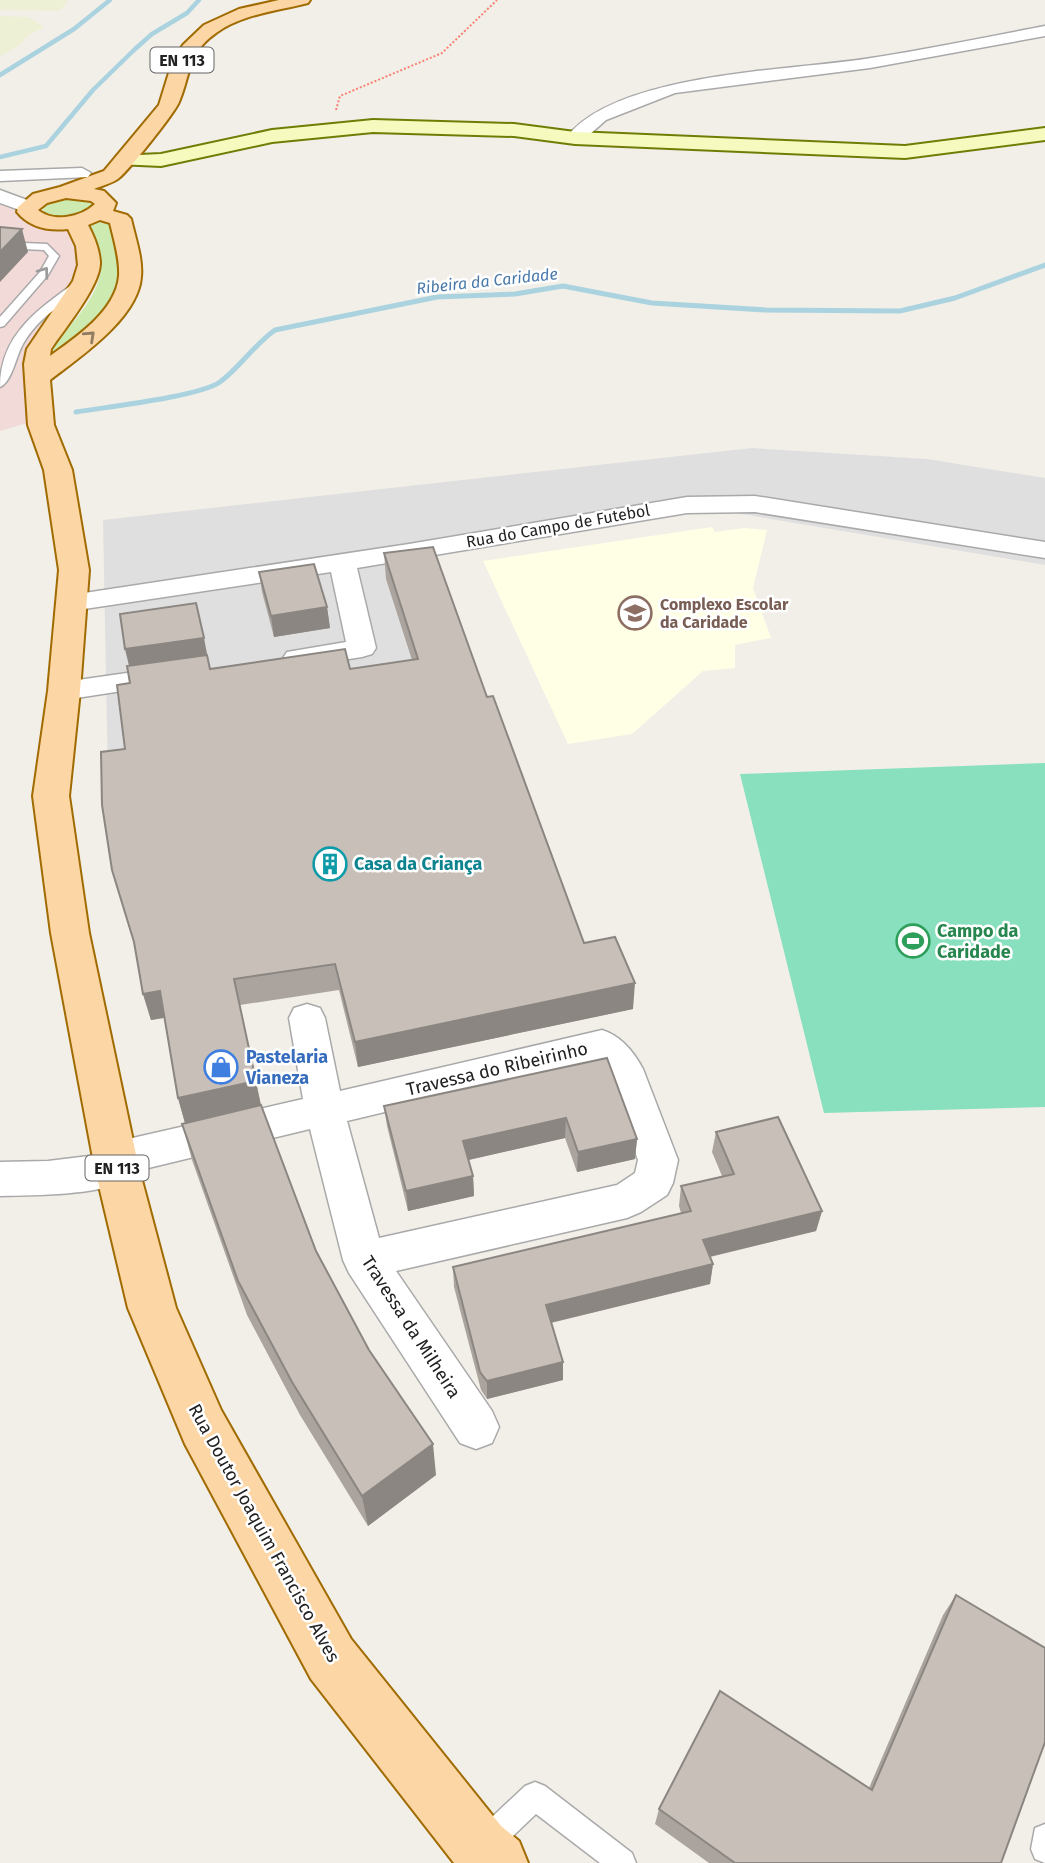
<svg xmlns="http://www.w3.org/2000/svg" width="1045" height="1863" viewBox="0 0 1045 1863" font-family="'Fira Sans',sans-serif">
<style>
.residential{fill:#e0dfdf}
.commercial{fill:#f2dad9}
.education{fill:#ffffe5}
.farmland{fill:#eef0d5}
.grass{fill:#cdebb0}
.pitch{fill:#88e0be}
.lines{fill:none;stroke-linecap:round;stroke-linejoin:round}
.stream-far1{stroke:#aad3df;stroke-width:4.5}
.stream{stroke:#aad3df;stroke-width:5}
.lane-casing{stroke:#a9a9a9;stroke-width:3}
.street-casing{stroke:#a9a9a9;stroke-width:3}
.secondary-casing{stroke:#707d05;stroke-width:4}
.primary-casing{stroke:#a06b00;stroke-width:4}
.path{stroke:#fa8072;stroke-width:2;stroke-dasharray:2 2;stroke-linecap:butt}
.lane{fill:#fff;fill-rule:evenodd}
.street{fill:#fff;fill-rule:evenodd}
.secondary{fill:#f7fabf;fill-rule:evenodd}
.primary{fill:#fcd6a4;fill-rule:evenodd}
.wall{fill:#aba49e}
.shaded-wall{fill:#8b8681}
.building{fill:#c7bfb8;stroke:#8b8681;stroke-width:2}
.oneway{stroke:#9c9c9c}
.oneway2{stroke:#8f7c63}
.labels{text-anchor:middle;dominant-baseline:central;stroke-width:5;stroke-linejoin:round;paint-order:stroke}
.shield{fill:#fff;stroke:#646464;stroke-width:2}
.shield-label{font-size:16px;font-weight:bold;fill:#222}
.far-water-label{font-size:16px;font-style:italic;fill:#4a7aab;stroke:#fff}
.far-street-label{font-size:16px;fill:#222;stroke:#fff}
.far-education-label{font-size:16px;font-weight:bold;fill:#785e54;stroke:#fff;text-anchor:start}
.culture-label{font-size:18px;font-weight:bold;fill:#0d838f;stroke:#fff;text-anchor:start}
.leisure-label{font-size:18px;font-weight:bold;fill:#27864d;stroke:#fff;text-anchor:start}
.shop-label{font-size:18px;font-weight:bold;fill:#366cbe;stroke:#fff;text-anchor:start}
.street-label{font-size:18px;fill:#222;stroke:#fff}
</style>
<rect width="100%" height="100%" fill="#f2efe9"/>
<path class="residential" d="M752,448L927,459L1045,478V565L730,512H701L550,533L437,556L494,722L108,778L103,520Z"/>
<path class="commercial" d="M0,198L28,212L75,221L89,256L47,333L41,419L0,431Z"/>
<path class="education" d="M712,527L715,532L744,528L767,530L753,588L771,638L735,645V668L703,671L632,734L568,744L483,561Z"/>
<path class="farmland" d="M0,0H68L60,11L0,10Z
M0,16L29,17L44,27L26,37L20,45L0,56Z"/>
<path class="grass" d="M64,197L91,200L93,206C80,217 57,220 43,211L44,204Z
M96,222L111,224C114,240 122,261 121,277C120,303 73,344 51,356L52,349C71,322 105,294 101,258C100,247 93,238 89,228Z"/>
<path class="pitch" d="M1045,763V1107L824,1113L740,774Z"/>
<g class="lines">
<path class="stream-far1" d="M0,75L74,29L110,0
M0,157L46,146L93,90L134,50L152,34L187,13L199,0"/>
<path class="stream" d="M76,412C106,407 198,397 220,382C238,369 254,345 275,330L437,297L515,294L563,286L652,303L766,310L900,311L955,298L1045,265"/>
<defs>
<path id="lane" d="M0,242L47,244L59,256L48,275L4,326L0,327V317L40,272L49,256L44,250L0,248Z
M77,281L86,283C63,307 41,313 23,344C16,356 12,382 0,387C0,334 39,309 77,281Z
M535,1782L545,1786L632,1853L636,1863H600L536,1814L495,1853L485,1857L475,1853L471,1843L475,1833L525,1786Z
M1045,1824V1863L1035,1859L1031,1849L1035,1828Z"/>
<path id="street" d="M1045,26V36L870,68L675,93L606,120L581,142L575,143L566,138C616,72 792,71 871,58C929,49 987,37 1045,26Z
M82,168L91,173L88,177L0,181V171Z
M0,190L35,203L38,207L28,213L0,203Z
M755,496L1045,542V558L755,512L687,513L357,568L376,648L372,654L362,657L297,667L287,664L283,658L287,652L346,642L331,572L71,611L61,609L57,603L61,597L71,595L409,544L687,497Z
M176,666L186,669L191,675L186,681L64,700L54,698L49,691L54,684L64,682Z
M307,1004L320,1008L325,1018L340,1091L602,1030C621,1036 634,1052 643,1069L678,1160L673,1183L667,1195L641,1212L627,1218L396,1271L492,1411L499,1427L492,1443L476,1449L460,1443L349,1273L343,1260L310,1129L136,1171L131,1181C90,1195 43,1195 0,1196V1162L48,1161L97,1155L101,1147L115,1142L303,1099L289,1018L294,1008ZM594,1062L608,1077L638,1160L635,1173L617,1185L379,1238L347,1121Z"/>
<path id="secondary" d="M373,120L514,124L575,132L905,146L1045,128V140L905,158L575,144L514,136L373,132L272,142L161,166L117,164L114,160L117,156L161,154L272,130Z"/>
<path id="primary" d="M279,0H310L308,3C277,11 242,14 216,33C187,53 191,74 179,102C174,114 129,170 119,178C113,183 101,186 94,189L104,191L116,203L113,211L127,215L131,219C135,237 143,259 141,277C138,318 80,357 50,380L54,425L72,470L89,570L80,691L69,796L89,933L139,1169L176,1308L221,1410L351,1639L501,1826L519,1841L528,1863H454L311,1679L185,1444L128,1308L95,1169L51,933L33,796L48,691L59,570L44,470L28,425L24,364L27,349L73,281L78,265L76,246L68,229C49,231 30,228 17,212L18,207L33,194L60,187L104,171L159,105L172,63L183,45L204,25L239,9ZM66,198L91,201L95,204C81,217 54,223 38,210L47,203ZM100,220L110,223C114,240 120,259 119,276C116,311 75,338 50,356L51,349C65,328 101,285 100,262C99,248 94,237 88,225Z"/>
</defs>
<use href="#lane" class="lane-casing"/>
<use href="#street" class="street-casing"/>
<use href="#secondary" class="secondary-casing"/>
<use href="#primary" class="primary-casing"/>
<path class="path" d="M336,110L340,96L442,53L497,0"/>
<use href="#lane" class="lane"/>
<use href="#street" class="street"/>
<use href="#secondary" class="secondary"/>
<use href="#primary" class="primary"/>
</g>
<path class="wall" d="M384,553L487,697L584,943L633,1009L358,1067L339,990L240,1005L261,1105L316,1251L436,1475L368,1526L300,1415L247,1315L192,1160L182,1124L185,1123L178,1098L165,1018L151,1020L143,994L125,749L130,683L129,666L207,655L210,669H350L412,660L386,579Z
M259,572L327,607L330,628L274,637L262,592Z
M607,1058L637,1139L635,1159L577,1172L565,1138L468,1160L473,1176L474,1196L408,1211L387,1126L384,1106Z
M716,1132L822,1211L816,1231L710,1257L713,1264L710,1284L551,1323L563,1362V1380L487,1399L481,1390L454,1287L453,1267L681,1213L679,1206L681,1186L722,1176L712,1152Z
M956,1595L1001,1863H709L655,1824L659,1809L869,1788L943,1615Z"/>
<path class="shaded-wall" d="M22,229L28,252L0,282V252Z
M327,607L330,628L274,637L271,616Z
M204,638L208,659L130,670L125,649Z
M234,979L261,1106L185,1123L178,1098Z
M635,983L633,1009L358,1067L355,1042Z
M160,991L167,1017L151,1020L143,994Z
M566,1118L565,1138L464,1161L463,1141Z
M637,1139L635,1159L577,1172L578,1152Z
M473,1176L474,1196L408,1211L406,1191Z
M822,1211L816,1231L700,1259L703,1240Z
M713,1264L710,1284L545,1324L546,1305Z
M563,1362V1380L487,1399V1381Z
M433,1444L436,1475L368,1526L362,1496Z"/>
<path class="building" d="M0,227L22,229L0,252Z
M433,547L487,697L493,696L584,943L615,937L635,983L355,1042L335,964L234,979L256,1081L178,1098L160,991L143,994L134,942L112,870L102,805L101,752L125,749L117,685L130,683L127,666L207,655L210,669L345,649L350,669L418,659L384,553Z
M314,564L327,607L271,616L259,572Z
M196,603L204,638L125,649L120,614Z
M607,1058L637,1139L578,1152L566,1118L463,1141L473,1176L406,1191L384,1106Z
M261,1105L316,1251L369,1350L433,1444L362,1496L292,1382L238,1281L182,1124Z
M778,1117L822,1211L703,1240L713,1264L546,1305L563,1362L487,1381L480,1372L453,1267L691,1211L681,1186L734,1174L716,1132Z
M956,1595L1045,1648V1742L1001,1863H735L659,1809L720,1691L872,1790Z"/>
<defs><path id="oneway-chevron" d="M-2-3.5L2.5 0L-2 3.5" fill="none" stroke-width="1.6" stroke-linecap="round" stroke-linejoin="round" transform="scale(1.75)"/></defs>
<use class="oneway" href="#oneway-chevron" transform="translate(44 272) rotate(-54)"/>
<use class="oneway2" href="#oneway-chevron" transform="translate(90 336) rotate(-43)"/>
<defs>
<symbol id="school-ring" viewBox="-11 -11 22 22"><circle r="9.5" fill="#fff" stroke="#8d6e63" stroke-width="1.5"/><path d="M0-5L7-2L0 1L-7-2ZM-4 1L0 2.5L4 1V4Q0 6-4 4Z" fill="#8d6e63"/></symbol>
<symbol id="building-ring" viewBox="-11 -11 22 22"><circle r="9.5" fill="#fff" stroke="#0f9aa8" stroke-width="1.5"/><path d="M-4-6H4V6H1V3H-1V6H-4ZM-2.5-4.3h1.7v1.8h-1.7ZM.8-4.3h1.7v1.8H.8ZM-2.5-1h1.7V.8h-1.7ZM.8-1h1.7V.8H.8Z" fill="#0f9aa8"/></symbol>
<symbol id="stadium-ring" viewBox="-11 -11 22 22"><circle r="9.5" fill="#fff" stroke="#2e9e5b" stroke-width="1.5"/><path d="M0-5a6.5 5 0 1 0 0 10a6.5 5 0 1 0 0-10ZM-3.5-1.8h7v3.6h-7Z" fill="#2e9e5b"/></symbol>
<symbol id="shop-ring" viewBox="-11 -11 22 22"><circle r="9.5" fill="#fff" stroke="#3f7fe0" stroke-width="1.5"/><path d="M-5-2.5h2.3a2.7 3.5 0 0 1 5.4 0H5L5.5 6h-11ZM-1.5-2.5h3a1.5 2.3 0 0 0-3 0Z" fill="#3f7fe0"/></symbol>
</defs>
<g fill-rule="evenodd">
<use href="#school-ring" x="616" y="594" width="38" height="38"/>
<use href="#building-ring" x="311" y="845" width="38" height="38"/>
<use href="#stadium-ring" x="894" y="922" width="38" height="38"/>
<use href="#shop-ring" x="202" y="1048" width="38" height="38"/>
</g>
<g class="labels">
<g class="shield">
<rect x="150.5" y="47.5" width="63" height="25" rx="5"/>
<rect x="85.5" y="1155.5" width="63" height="25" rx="5"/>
</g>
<g class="shield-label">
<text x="182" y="60">EN 113</text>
<text x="117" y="1168">EN 113</text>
</g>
<g class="far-water-label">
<text transform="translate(487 281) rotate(-6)">Ribeira da Caridade</text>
</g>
<g class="far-street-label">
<text transform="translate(558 526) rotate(-10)">Rua do Campo de Futebol</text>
</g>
<g class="far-education-label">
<text x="660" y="604">Complexo Escolar<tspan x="660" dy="18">da Caridade</tspan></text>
</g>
<g class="culture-label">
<text x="354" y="864">Casa da Criança</text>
</g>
<g class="leisure-label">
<text x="937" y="931">Campo da<tspan x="937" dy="21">Caridade</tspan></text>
</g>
<g class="shop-label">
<text x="246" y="1057">Pastelaria<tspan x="246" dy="21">Vianeza</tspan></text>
</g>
<g class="street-label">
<text transform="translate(497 1069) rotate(-13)">Travessa do Ribeirinho</text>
<text transform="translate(411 1327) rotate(57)">Travessa da Milheira</text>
<text transform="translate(264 1533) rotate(61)">Rua Doutor Joaquim Francisco Alves</text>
</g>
</g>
</svg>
